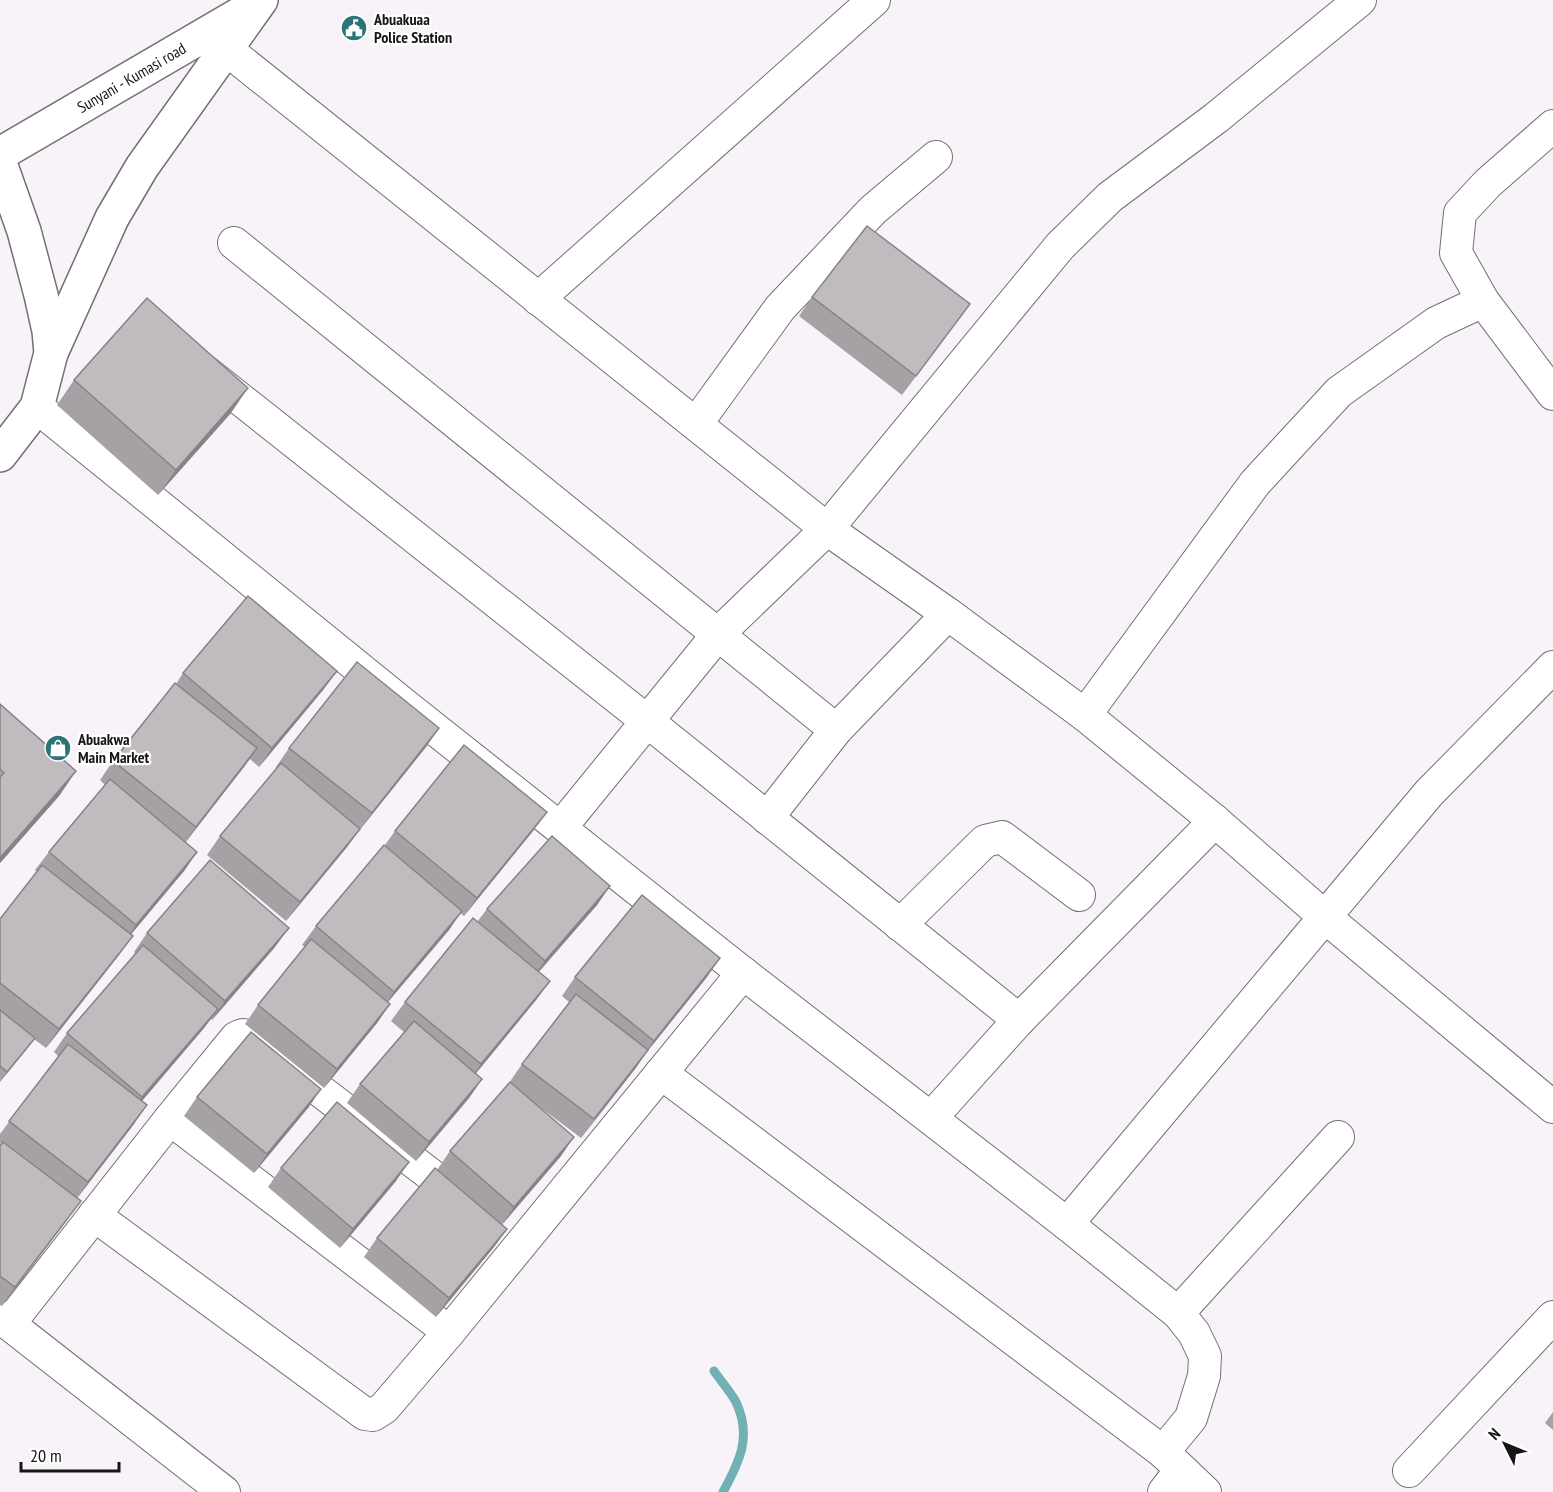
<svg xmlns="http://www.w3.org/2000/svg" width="1553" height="1492" font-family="'PT Sans Narrow',sans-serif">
  <rect width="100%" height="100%" fill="#f8f3f8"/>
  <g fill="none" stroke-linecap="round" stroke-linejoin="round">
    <!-- stream -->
    <path stroke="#71b0b3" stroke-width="9" d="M 714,1371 C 721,1381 730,1391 736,1402 C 752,1436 740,1461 723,1492"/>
    <defs>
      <g id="street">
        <path d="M 226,49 L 827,529 L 948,614 L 1085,715 L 1215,821 L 1325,917 L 1553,1107"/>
        <path d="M 234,243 L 836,730"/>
        <path d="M 538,299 L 874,0"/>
        <path d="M 1483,301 L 1553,394"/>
        <path d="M 206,372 L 647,721 L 1019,1020"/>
        <path d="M 37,407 L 407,707 L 743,973 L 1067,1224 L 1178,1313 L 1194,1333 L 1205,1356 L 1204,1376 L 1191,1418 L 1163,1452 L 1205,1492"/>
        <path d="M 696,424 L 780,308 L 873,210 L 936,157"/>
        <path d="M 1085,715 L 1255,483 L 1339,392 L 1436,323 L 1483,301 L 1456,253 L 1460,213 L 1488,183 L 1553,126"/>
        <path d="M 767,818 L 836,730 L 948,614"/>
        <path d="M 561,827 L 719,633 L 827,529 L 1060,246 L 1110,197 L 1216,118 L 1360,0"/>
        <path d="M 900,925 L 985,841 L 1002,837 L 1079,895"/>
        <path d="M 661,1073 L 1163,1452"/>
        <path d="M 931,1118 L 1019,1020 L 1215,821"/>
        <path d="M 170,1119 L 449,1332"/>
        <path d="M 94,1215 L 365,1414 L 373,1415 L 384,1408 L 449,1332 L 743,973"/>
        <path d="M 1067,1224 L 1429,793 L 1553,667"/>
        <path d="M 1178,1313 L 1338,1137"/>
        <path d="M 0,1317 L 224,1492"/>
        <path d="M 9,1324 L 170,1119 L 236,1038 C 243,1034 246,1034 252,1039 L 464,1200"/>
        <path d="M 1409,1471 L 1553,1317"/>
        <path d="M 1164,1492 L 1181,1470"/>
      </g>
      <g id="primary">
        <path id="s1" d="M 0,154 L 247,10"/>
        <path d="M 0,163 L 24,231 L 41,295 L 49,331 L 51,353 L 37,407 L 0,455"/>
        <path d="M 51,353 L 112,218 L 142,167 L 261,0"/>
      </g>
    </defs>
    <!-- street casing -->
    <use href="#street" stroke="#736f73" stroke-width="34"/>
    <!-- primary casing -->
    <use href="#primary" stroke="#736f73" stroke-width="36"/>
    <!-- street -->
    <use href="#street" stroke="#fff" stroke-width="32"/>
    <!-- primary -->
    <use href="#primary" stroke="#fff" stroke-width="33"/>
  </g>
  <!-- wall -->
  <g fill="#a5a1a4">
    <path d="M 812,297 L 956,323 L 902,395 L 799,316 Z"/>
    <path d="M 74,380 L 231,413 L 158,495 L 57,405 Z"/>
    <path d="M 337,671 L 323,690 L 259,767 L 250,759 L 186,842 L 197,852 L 184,871 L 131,934 L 119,955 L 46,1048 L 34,1039 L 0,1082 L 0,919 L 37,872 L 35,870 L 49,852 L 105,785 L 100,780 L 113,761 L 176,684 L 183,673 Z"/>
    <path d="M 0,704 L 76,771 L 59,796 L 0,863 Z"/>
    <path d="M 439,728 L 426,747 L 358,832 L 347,847 L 286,921 L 207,855 L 220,836 L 277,768 L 276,767 L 289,748 Z"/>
    <path d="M 395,831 L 533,831 L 464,916 L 460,913 L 449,930 L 388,1002 L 390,1004 L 377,1023 L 324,1088 L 245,1024 L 258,1005 L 305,947 L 302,945 L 316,926 L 385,845 Z"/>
    <path d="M 610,886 L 597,905 L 539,972 L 550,981 L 536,1000 L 476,1073 L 482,1079 L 469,1098 L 416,1161 L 347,1103 L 360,1084 L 404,1032 L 391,1021 L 405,1002 L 477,922 L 487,909 Z"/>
    <path d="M 147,933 L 275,947 L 212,1020 L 211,1019 L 204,1028 L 142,1101 L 134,1124 L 77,1198 L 67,1220 L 2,1306 L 0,1305 L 0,1146 L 1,1144 L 0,1143 L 0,1134 L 58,1056 L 54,1052 L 67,1033 L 136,954 L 134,952 Z"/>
    <path d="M 575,977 L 707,977 L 646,1053 L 635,1069 L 581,1138 L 528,1098 L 561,1156 L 502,1224 L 507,1229 L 494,1247 L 436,1317 L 364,1257 L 377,1238 L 437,1170 L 450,1151 L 509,1083 L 522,1064 L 569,1002 L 562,996 Z"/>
    <path d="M 321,1089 L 308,1108 L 254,1173 L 184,1116 L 197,1097 Z"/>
    <path d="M 281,1168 L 396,1181 L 340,1248 L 268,1187 Z"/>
    <path d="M 1553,1412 L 1553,1430 L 1545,1423 Z"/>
  </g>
  <!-- shaded-wall -->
  <g fill="#868386">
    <path d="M 248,388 L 231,413 L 158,495 L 176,470 Z"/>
    <path d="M 337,671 L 323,690 L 259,767 L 272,748 Z"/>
    <path d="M 439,728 L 426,747 L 358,832 L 372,813 Z"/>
    <path d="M 257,748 L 244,767 L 182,846 L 196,827 Z"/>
    <path d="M 76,771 L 59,796 L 0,863 L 0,858 Z"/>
    <path d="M 547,812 L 533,831 L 464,916 L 477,898 Z"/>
    <path d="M 360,829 L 347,847 L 286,921 L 300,902 Z"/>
    <path d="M 197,852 L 184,871 L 123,944 L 136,925 Z"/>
    <path d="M 610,886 L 597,905 L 532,979 L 545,961 Z"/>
    <path d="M 462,911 L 449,930 L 380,1011 L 394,992 Z"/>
    <path d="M 289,928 L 275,947 L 212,1020 L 225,1001 Z"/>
    <path d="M 133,936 L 119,955 L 46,1048 L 59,1029 Z"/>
    <path d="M 720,958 L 707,977 L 646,1053 L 635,1069 L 581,1138 L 654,1041 Z"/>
    <path d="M 550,981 L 536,1000 L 468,1083 L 481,1064 Z"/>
    <path d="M 390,1004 L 377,1023 L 324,1088 L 337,1069 Z"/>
    <path d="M 218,1009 L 204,1028 L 129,1116 L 142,1097 Z"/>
    <path d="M 35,1038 L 26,1050 L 0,1082 L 7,1072 Z"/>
    <path d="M 482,1079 L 469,1098 L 416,1161 L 429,1142 Z"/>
    <path d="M 321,1089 L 308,1108 L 254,1173 L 267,1154 Z"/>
    <path d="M 147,1105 L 134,1124 L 75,1201 L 88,1182 Z"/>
    <path d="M 574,1137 L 561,1156 L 501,1226 L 514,1207 Z"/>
    <path d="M 409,1162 L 396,1181 L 340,1248 L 353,1229 Z"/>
    <path d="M 81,1201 L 67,1220 L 2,1306 L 15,1287 Z"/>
    <path d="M 507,1229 L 494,1247 L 436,1317 L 449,1298 Z"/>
  </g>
  <!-- building -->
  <g fill="#c0bbbf" stroke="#868386" stroke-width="1.5">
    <path d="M 867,226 L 970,304 L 916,376 L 812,297 Z"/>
    <path d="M 147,298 L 248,388 L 176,470 L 74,380 Z"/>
    <path d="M 248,596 L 337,671 L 272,748 L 183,673 Z"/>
    <path d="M 357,662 L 439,728 L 372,813 L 289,748 Z"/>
    <path d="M 175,683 L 257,748 L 196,827 L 113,761 Z"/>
    <path d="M 0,704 L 76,771 L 0,858 L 0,777 L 4,773 L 0,769 Z"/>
    <path d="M 464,745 L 547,812 L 477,898 L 395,831 Z"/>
    <path d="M 281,763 L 360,829 L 300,902 L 220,836 Z"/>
    <path d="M 110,779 L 197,852 L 136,925 L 49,852 Z"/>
    <path d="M 552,836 L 610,886 L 545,961 L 487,909 Z"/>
    <path d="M 384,845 L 462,911 L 394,992 L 316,926 Z"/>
    <path d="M 210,860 L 289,928 L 225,1001 L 147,933 Z"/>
    <path d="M 42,865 L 133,936 L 59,1029 L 0,983 L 0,919 Z"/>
    <path d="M 642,895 L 720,958 L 654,1041 L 575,977 Z"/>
    <path d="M 473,918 L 550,981 L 481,1064 L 405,1002 Z"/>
    <path d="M 311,939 L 390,1004 L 337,1069 L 258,1005 Z"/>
    <path d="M 143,945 L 218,1009 L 142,1097 L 67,1033 Z"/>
    <path d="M 576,994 L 648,1050 L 594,1119 L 522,1064 Z"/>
    <path d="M 0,1010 L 35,1038 L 7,1072 L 0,1066 Z"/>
    <path d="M 414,1021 L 482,1079 L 429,1142 L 360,1084 Z"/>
    <path d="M 251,1032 L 321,1089 L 267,1154 L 197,1097 Z"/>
    <path d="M 68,1044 L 147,1105 L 88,1182 L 9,1121 Z"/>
    <path d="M 510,1082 L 574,1137 L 514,1207 L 450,1151 Z"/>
    <path d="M 337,1102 L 409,1162 L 353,1229 L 281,1168 Z"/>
    <path d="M 3,1142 L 81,1201 L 15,1287 L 0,1276 L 0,1146 Z"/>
    <path d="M 435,1168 L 507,1229 L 449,1298 L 377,1238 Z"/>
  </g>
  <!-- icons -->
  <defs>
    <symbol id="civic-disc" viewBox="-11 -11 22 22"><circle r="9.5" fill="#2b7578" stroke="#fff"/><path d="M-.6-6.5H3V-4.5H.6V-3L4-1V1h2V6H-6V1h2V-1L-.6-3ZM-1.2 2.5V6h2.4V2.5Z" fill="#fff"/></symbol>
    <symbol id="shop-disc" viewBox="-11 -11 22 22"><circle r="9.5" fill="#2b7578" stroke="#fff"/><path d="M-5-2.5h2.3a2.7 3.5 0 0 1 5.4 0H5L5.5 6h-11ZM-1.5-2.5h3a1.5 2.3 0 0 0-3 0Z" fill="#fff"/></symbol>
  </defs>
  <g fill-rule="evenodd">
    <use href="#civic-disc" x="339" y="13" width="30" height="30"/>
    <use href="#shop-disc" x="43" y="733" width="30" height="30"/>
  </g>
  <g text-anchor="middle" stroke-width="4.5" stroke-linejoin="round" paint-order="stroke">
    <!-- poi labels -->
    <g font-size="16" font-weight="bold" fill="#171517" stroke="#fff" text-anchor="start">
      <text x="374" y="25">Abuakuaa<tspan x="374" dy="18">Police Station</tspan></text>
      <text x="78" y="745">Abuakwa<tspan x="78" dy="18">Main Market</tspan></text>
    </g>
    <!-- street labels -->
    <g font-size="16" fill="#171517" stroke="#fff">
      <text dy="6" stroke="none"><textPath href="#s1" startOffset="152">Sunyani - Kumasi road</textPath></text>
    </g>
  </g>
  <!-- north arrow -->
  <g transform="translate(1505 1444) rotate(313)" stroke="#ffffff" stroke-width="4.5" paint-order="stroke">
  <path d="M0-4.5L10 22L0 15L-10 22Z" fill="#171517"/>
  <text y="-9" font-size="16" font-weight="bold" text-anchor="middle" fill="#171517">N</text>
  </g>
  <!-- scale -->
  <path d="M21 1462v9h98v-9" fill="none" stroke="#171517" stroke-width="3"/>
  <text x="30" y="1462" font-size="18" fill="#171517" stroke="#ffffff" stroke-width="4.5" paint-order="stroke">20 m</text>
</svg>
